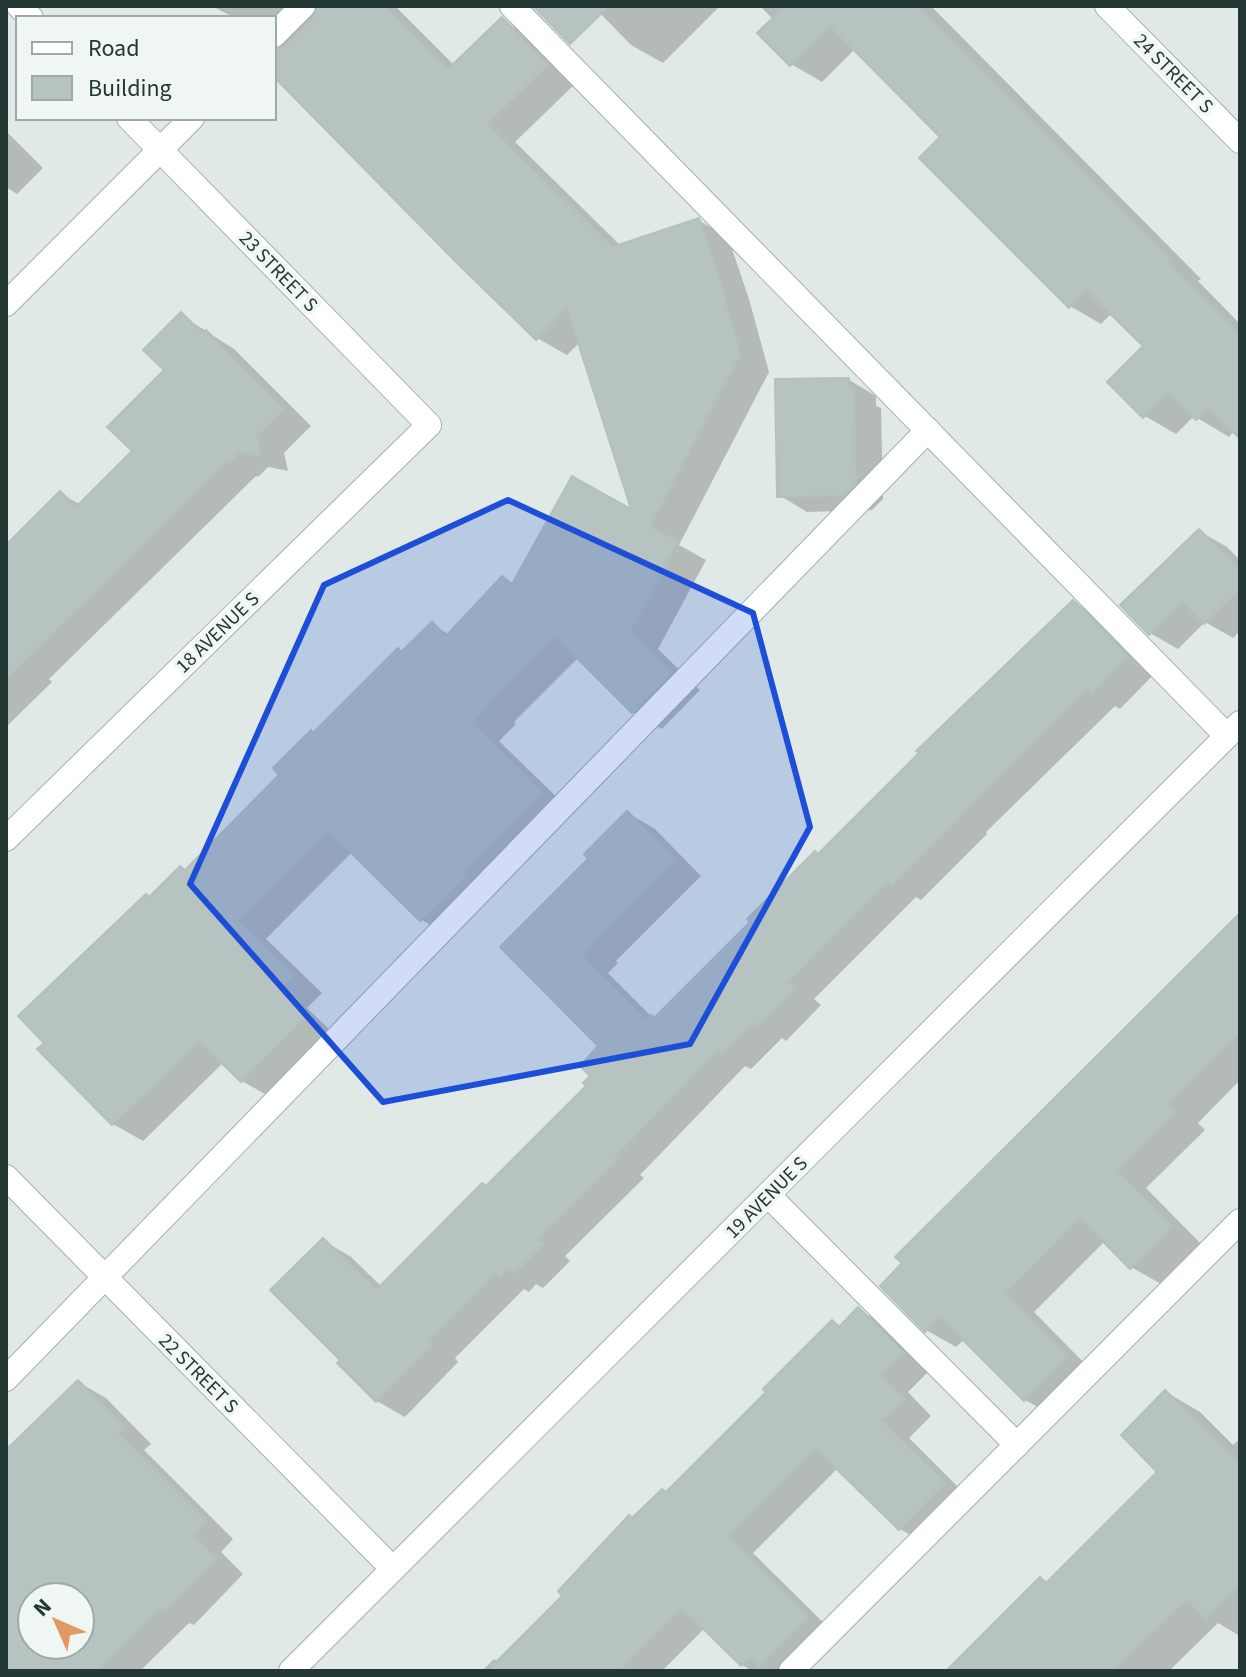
<svg xmlns="http://www.w3.org/2000/svg" width="1246" height="1677" font-family="'Source Sans 3',sans-serif">
  <rect width="100%" height="100%" fill="#e0e9e6"/>
  <!-- shadow -->
  <g fill="#0003">
    <path d="M 212,6 L 395,6 L 455,66 L 502,20 L 532,37 L 577,82 L 515,142 L 621,246 L 698,220 L 728,237 L 749,299 L 769,372 L 679,545 L 706,560 L 658,649 L 700,690 L 662,729 L 633,712 L 579,657 L 514,722 L 516,724 L 499,741 L 571,811 L 492,890 L 495,893 L 451,937 L 422,920 L 353,851 L 266,939 L 322,993 L 307,1008 L 335,1035 L 272,1098 L 242,1081 L 224,1062 L 143,1141 L 113,1124 L 150,899 L 186,871 L 282,775 L 314,735 L 433,625 L 450,635 L 502,578 L 514,585 L 634,514 L 580,342 L 567,355 L 537,338 L 274,55 L 274,18 L 235,18 Z"/>
    <path d="M 593,6 L 720,6 L 663,63 L 631,45 Z"/>
    <path d="M 760,6 L 931,6 L 1201,279 L 1198,281 L 1240,324 L 1240,436 L 1234,431 L 1229,437 L 1194,416 L 1176,434 L 1145,416 L 1145,346 L 1112,313 L 1101,324 L 1070,306 L 943,137 L 855,49 L 822,82 L 791,64 L 774,20 Z"/>
    <path d="M 6,131 L 43,168 L 17,194 L 6,187 Z"/>
    <path d="M 181,315 L 234,349 L 311,426 L 284,453 L 288,471 L 268,467 L 258,477 L 256,476 L 49,679 L 52,682 L 6,727 L 6,548 L 61,494 L 81,505 L 135,451 L 167,370 Z"/>
    <path d="M 849,380 L 876,396 L 876,406 L 881,408 L 883,499 L 872,510 L 807,512 L 779,495 Z"/>
    <path d="M 1199,531 L 1227,547 L 1240,560 L 1240,631 L 1233,638 L 1205,622 L 1178,649 L 1150,633 Z"/>
    <path d="M 1073,602 L 1101,618 L 1155,673 L 1120,709 L 1115,706 L 986,832 L 987,834 L 921,900 L 916,897 L 814,999 L 821,1005 L 786,1041 L 782,1038 L 751,1069 L 745,1066 L 640,1175 L 644,1178 L 565,1256 L 570,1261 L 543,1288 L 536,1284 L 529,1292 L 524,1289 L 455,1358 L 458,1362 L 405,1417 L 377,1401 L 343,1360 L 324,1241 L 351,1257 L 382,1287 L 589,1086 L 593,1076 L 601,1045 L 502,947 L 591,859 L 628,813 L 655,829 L 701,876 L 616,961 L 618,963 L 608,973 L 655,1020 Z"/>
    <path d="M 1240,916 L 1240,1080 L 1198,1123 L 1205,1130 L 1146,1188 L 1201,1244 L 1161,1284 L 1131,1267 L 1105,1241 L 1034,1312 L 1097,1376 L 1056,1417 L 1025,1400 L 965,1339 L 956,1347 L 926,1330 Z"/>
    <path d="M 859,1310 L 886,1326 L 930,1370 L 908,1392 L 931,1416 L 909,1438 L 971,1500 L 928,1545 L 900,1529 L 838,1468 L 753,1553 L 835,1634 L 798,1671 L 753,1671 L 742,1665 L 705,1628 L 662,1671 L 482,1671 L 494,1659 L 499,1662 L 565,1596 L 633,1520 L 667,1494 L 769,1392 L 832,1322 L 841,1327 Z"/>
    <path d="M 78,1382 L 106,1398 L 151,1444 L 144,1450 L 233,1539 L 221,1552 L 243,1574 L 194,1625 L 189,1623 L 140,1671 L 6,1671 L 6,1668 L 32,1642 L 32,1645 L 80,1645 L 80,1597 L 32,1597 L 32,1605 L 6,1579 L 6,1453 Z"/>
    <path d="M 1166,1392 L 1200,1412 L 1233,1445 L 1240,1439 L 1240,1636 L 1218,1623 L 1169,1671 L 964,1671 L 1041,1579 L 1048,1584 L 1160,1472 Z"/>
  </g>
  <!-- building -->
  <g fill="#b6c3c0" stroke="#b3c1be" stroke-width="2" fill-rule="evenodd">
    <path d="M 318,6 L 385,6 L 448,69 L 502,17 L 548,65 L 487,124 L 612,247 L 699,218 L 720,280 L 740,354 L 650,527 L 677,541 L 630,631 L 671,673 L 632,713 L 555,636 L 485,704 L 488,706 L 471,723 L 542,793 L 463,872 L 466,875 L 420,921 L 328,830 L 237,921 L 293,975 L 279,990 L 306,1017 L 241,1082 L 199,1041 L 112,1125 L 37,1049 L 44,1043 L 18,1016 L 146,894 L 149,897 L 180,866 L 185,870 L 279,775 L 273,768 L 311,730 L 313,733 L 398,648 L 401,652 L 432,622 L 446,636 L 502,576 L 512,584 L 572,476 L 631,509 L 567,308 L 536,340 L 457,263 L 274,77 L 274,50 L 285,46 L 314,17 Z"/>
    <path d="M 533,6 L 609,6 L 570,44 Z"/>
    <path d="M 785,6 L 918,6 L 1171,260 L 1168,262 L 1240,335 L 1240,439 L 1209,407 L 1196,420 L 1168,393 L 1143,418 L 1107,382 L 1143,346 L 1086,290 L 1069,308 L 919,158 L 940,137 L 830,26 L 790,66 L 757,33 Z"/>
    <path d="M 181,312 L 203,334 L 206,330 L 284,409 L 257,436 L 261,457 L 240,452 L 229,463 L 227,461 L 6,679 L 6,545 L 60,491 L 76,507 L 132,451 L 107,427 L 164,370 L 143,350 Z"/>
    <path d="M 849,378 L 849,390 L 854,390 L 856,483 L 844,495 L 777,497 L 775,379 Z"/>
    <path d="M 1199,529 L 1240,570 L 1240,589 L 1204,624 L 1182,601 L 1149,635 L 1120,605 Z"/>
    <path d="M 1073,600 L 1128,656 L 1091,695 L 1087,690 L 959,815 L 961,817 L 892,886 L 888,882 L 788,982 L 795,989 L 757,1026 L 754,1023 L 722,1055 L 718,1050 L 614,1158 L 617,1161 L 538,1239 L 544,1244 L 514,1274 L 509,1268 L 500,1277 L 496,1273 L 428,1342 L 432,1345 L 376,1402 L 337,1363 L 340,1360 L 270,1290 L 323,1238 L 376,1290 L 482,1183 L 486,1186 L 586,1086 L 583,1083 L 590,1076 L 580,1066 L 598,1046 L 500,947 L 588,859 L 584,854 L 627,811 L 675,859 L 590,944 L 592,946 L 582,956 L 646,1020 L 651,1015 L 654,1018 L 750,922 L 747,919 L 815,851 L 818,854 L 919,753 L 916,751 Z"/>
    <path d="M 1240,913 L 1240,1032 L 1169,1104 L 1176,1112 L 1117,1170 L 1172,1226 L 1130,1269 L 1080,1218 L 1005,1294 L 1068,1357 L 1024,1401 L 940,1317 L 925,1332 L 880,1286 L 902,1263 L 895,1257 Z"/>
    <path d="M 858,1307 L 904,1353 L 881,1375 L 905,1399 L 882,1421 L 945,1483 L 899,1530 L 815,1448 L 727,1536 L 808,1617 L 759,1667 L 750,1658 L 741,1666 L 682,1608 L 619,1671 L 487,1671 L 562,1596 L 558,1591 L 629,1515 L 632,1518 L 662,1489 L 666,1492 L 766,1392 L 763,1389 L 832,1320 L 839,1327 Z"/>
    <path d="M 78,1380 L 125,1427 L 118,1433 L 207,1522 L 194,1535 L 217,1558 L 165,1611 L 161,1608 L 97,1671 L 6,1671 L 6,1450 ZM 32,1597 L 80,1597 L 80,1645 L 32,1645 Z"/>
    <path d="M 1165,1390 L 1240,1464 L 1240,1585 L 1206,1619 L 1187,1600 L 1112,1671 L 946,1671 L 1040,1577 L 1046,1583 L 1157,1472 L 1121,1435 Z"/>
  </g>
  <g fill="none" stroke-linecap="round" stroke-linejoin="round">
    <defs>
      <g id="service">
        <path d="M 512,6 L 1227,736"/>
        <path d="M 274,35 L 303,6"/>
        <path d="M 6,304 L 192,118"/>
        <path d="M 768,1195 L 1017,1445"/>
        <path d="M 6,1379 L 928,430"/>
        <path d="M 791,1671 L 1240,1221"/>
      </g>
      <g id="minor">
        <path d="M 19,6 L 31,18"/>
        <path d="M 1107,6 L 1240,141"/>
        <path d="M 6,839 L 429,425 L 129,118"/>
        <path d="M 6,1177 L 393,1569"/>
        <path d="M 291,1671 L 1240,723"/>
      </g>
    </defs>
    <!-- service casing -->
    <use href="#service" stroke="#a4b0ad" stroke-width="26"/>
    <!-- minor casing -->
    <use href="#minor" stroke="#a4b0ad" stroke-width="26"/>
    <!-- service -->
    <use href="#service" stroke="#fff" stroke-width="24"/>
    <!-- minor -->
    <use href="#minor" stroke="#fff" stroke-width="24"/>
  </g>
  <!-- marked area -->
  <path fill="#1d4ed8" fill-opacity="0.2" stroke="#1d4ed8" stroke-width="6" stroke-linejoin="round" d="M 508,500 L 753,613 L 810,827 L 690,1044 L 383,1102 L 190,884 L 324,585 Z"/>
  <g text-anchor="middle" stroke-width="7" stroke-linejoin="round" paint-order="stroke">
    <!-- street labels -->
    <g font-size="20" fill="#233735" stroke="#f0f6f4">
      <text transform="translate(1174 73) rotate(45)" y="7">24 STREET S</text>
      <text transform="translate(279 271) rotate(46)" y="7">23 STREET S</text>
      <text transform="translate(217 632) rotate(-44)" y="7">18 AVENUE S</text>
      <text transform="translate(766 1197) rotate(-45)" y="7">19 AVENUE S</text>
      <text transform="translate(199 1373) rotate(45)" y="7">22 STREET S</text>
    </g>
  </g>
  <!-- border -->
  <rect width="1246" height="1677" fill="none" stroke="#233735" stroke-width="16"/>
  <!-- legend -->
  <rect x="16" y="16" width="260" height="104" fill="#f0f6f4" stroke="#9eaaa8" stroke-width="2"/>
  <rect x="32" y="42" width="40" height="12" fill="#ffffff" stroke="#9eaaa8" stroke-width="2"/>
  <text x="88" y="56" font-size="24" fill="#233735">Road</text>
  <rect x="32" y="76" width="40" height="24" fill="#b6c3c0" stroke="#9eaaa8" stroke-width="2"/>
  <text x="88" y="96" font-size="24" fill="#233735">Building</text>
  <!-- north arrow -->
  <g transform="translate(56 1621) rotate(315)"><circle r="38" fill="#f0f6f4" stroke="#9eaaa8" stroke-width="2"/>
  <path d="M0-6L14 30L0 20L-14 30Z" fill="#e19a66"/>
  <text y="-12" font-size="22" font-weight="bold" text-anchor="middle" fill="#233735">N</text>
  </g>
</svg>
